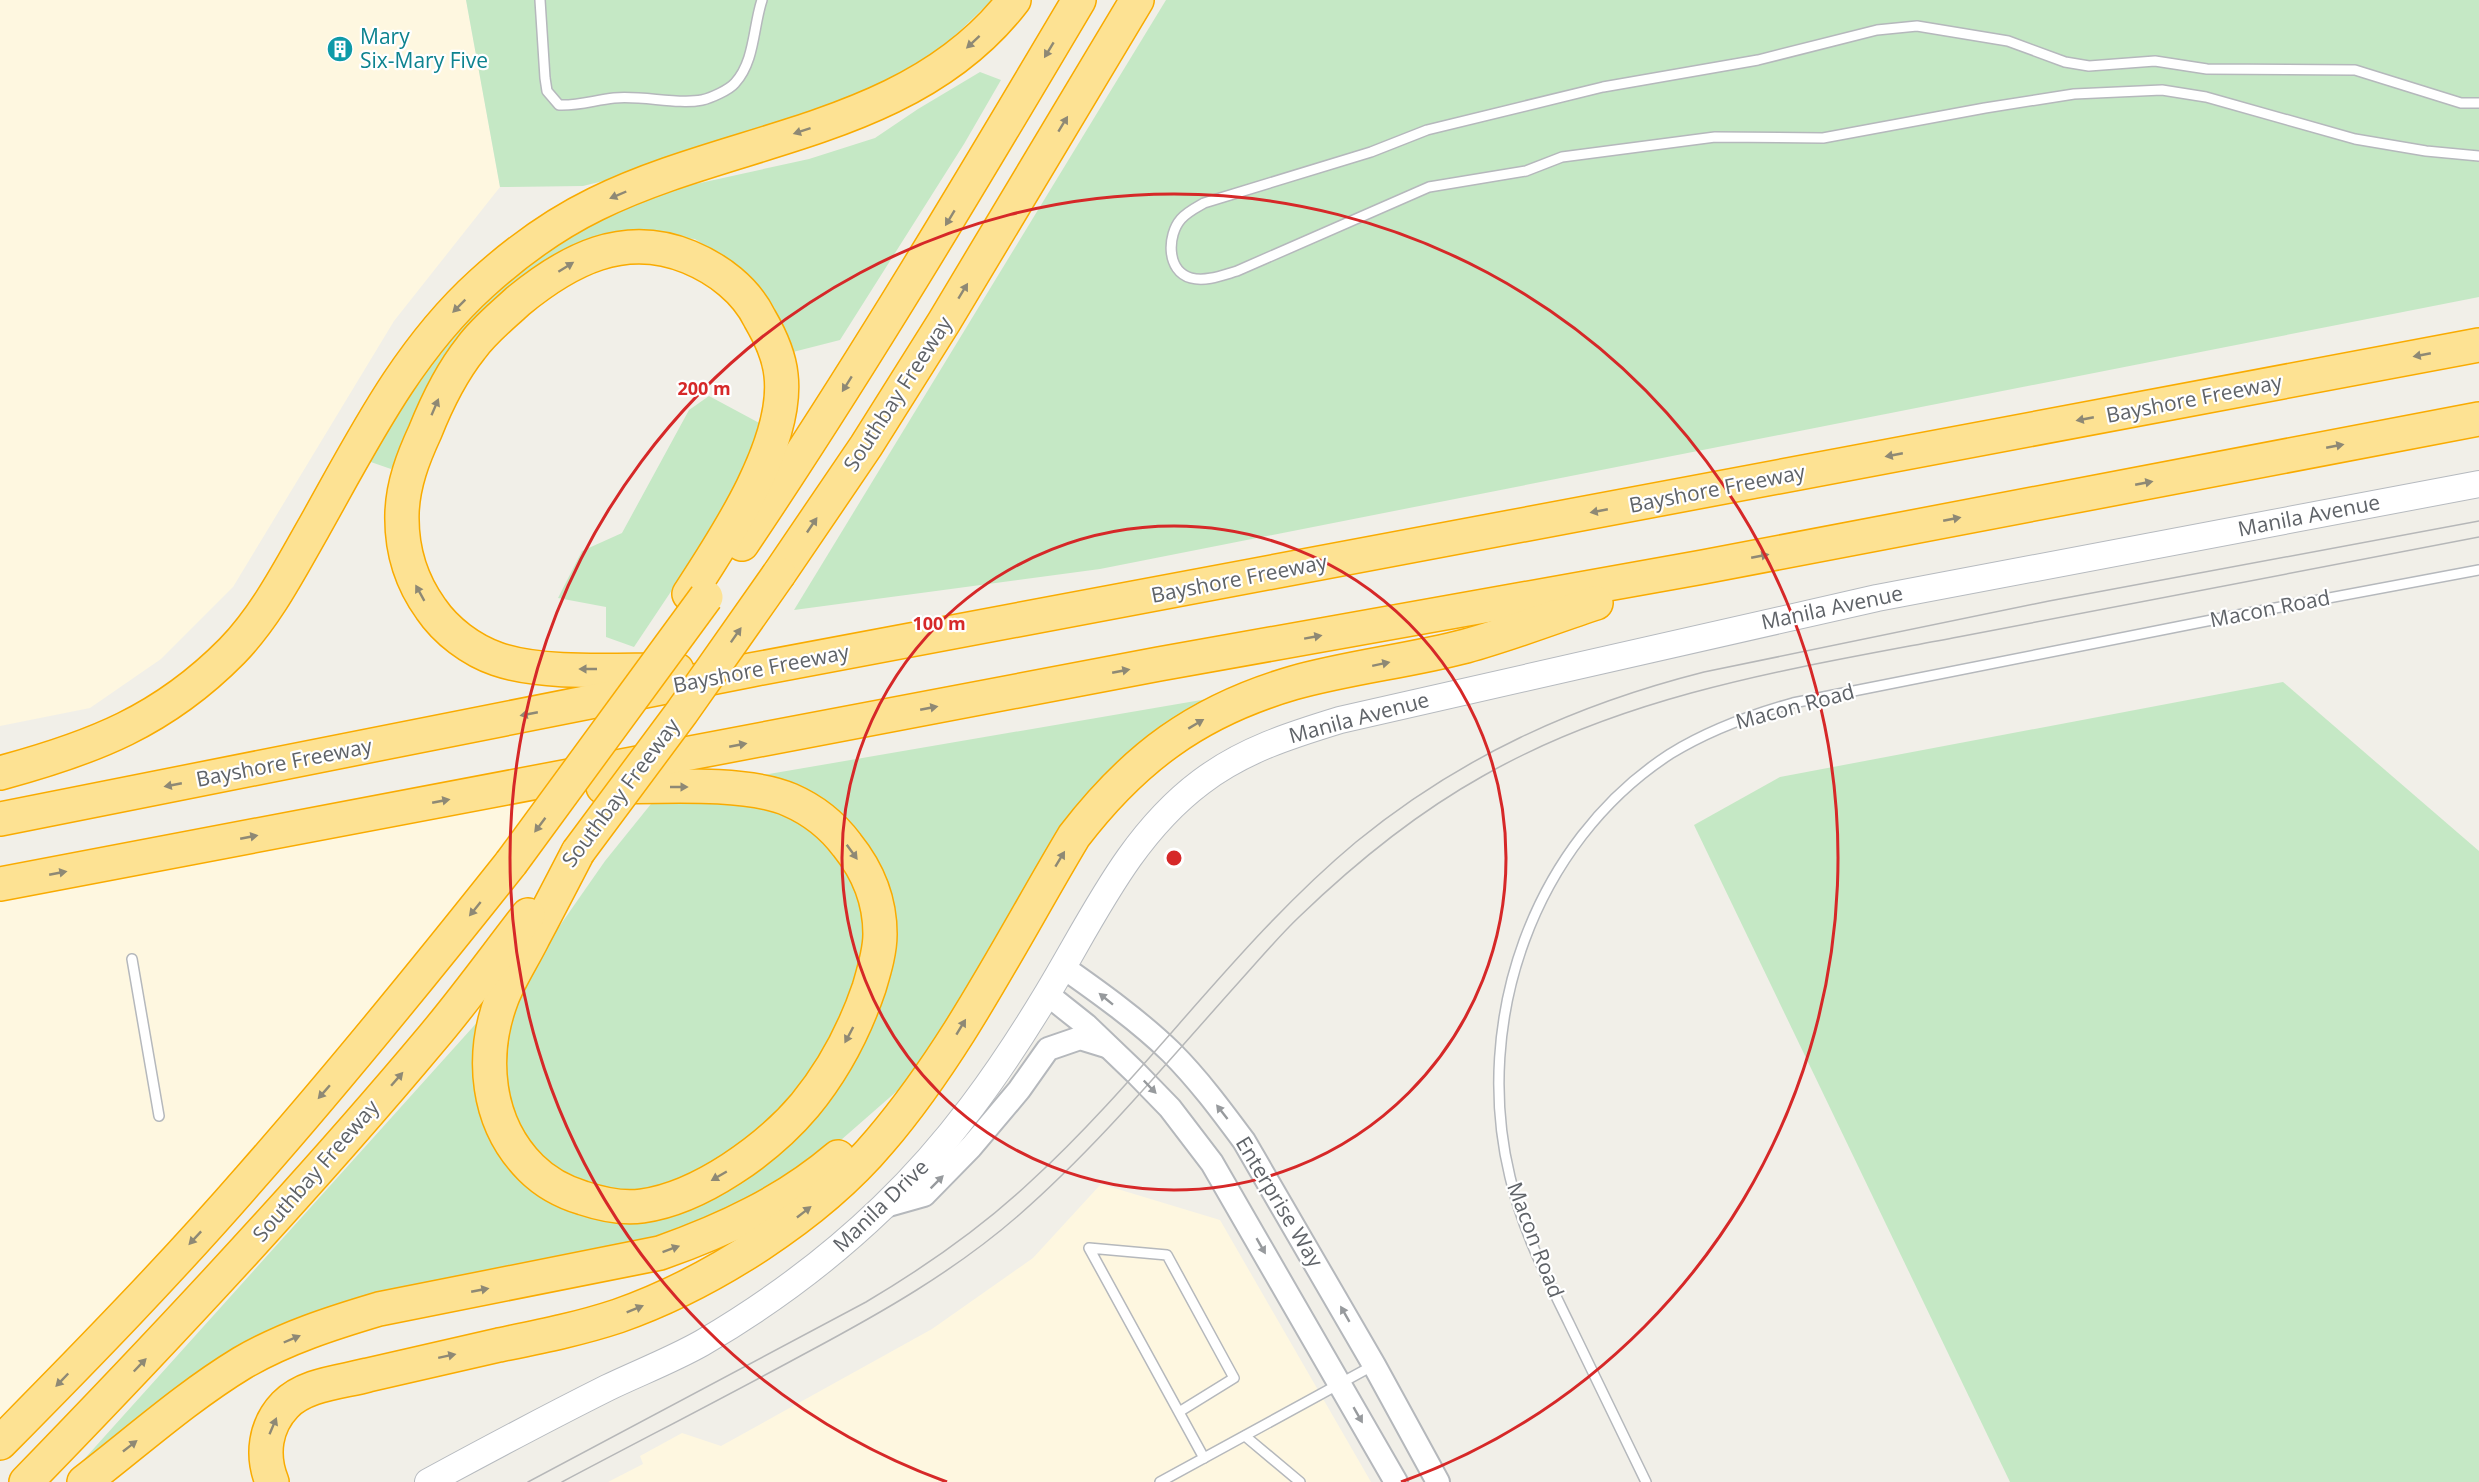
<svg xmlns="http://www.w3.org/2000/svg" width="2479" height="1482" font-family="'Open Sans',sans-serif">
  <rect width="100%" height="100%" fill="#f1efe8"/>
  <!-- commercial -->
  <g fill="#fef7e0">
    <path d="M 0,0 L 466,0 L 500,187 L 394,321 L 233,587 L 161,659 L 90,708 L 0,726 Z"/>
    <path d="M 569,787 L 0,1443 L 0,884 Z"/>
    <path d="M 1101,1184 L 1220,1220 L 1371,1482 L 608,1482 L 643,1464 L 640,1456 L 682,1433 L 721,1446 L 932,1329 L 1033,1258 Z"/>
  </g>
  <!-- green -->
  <g fill="#c5e8c5">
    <path d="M 466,0 L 992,0 L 945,45 L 870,92 L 648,170 L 583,186 L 500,187 Z"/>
    <path d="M 1166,0 L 2479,0 L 2479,297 L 1100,569 L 794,610 Z"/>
    <path d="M 980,72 L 1001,80 L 964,144 L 840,340 L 793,352 L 741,271 L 695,239 L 631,234 L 596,239 L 428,393 L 391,469 L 365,460 L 439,343 L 544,247 L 600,216 L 659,192 L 809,159 L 875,138 L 918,109 Z"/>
    <path d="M 709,396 L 763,425 L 742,485 L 634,647 L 606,637 L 606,607 L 558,598 L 582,551 L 622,533 L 689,410 Z"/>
    <path d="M 2283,682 L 2479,851 L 2479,1482 L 2010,1482 L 1694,825 L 1780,777 Z"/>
    <path d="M 1242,693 L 1149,744 L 943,1029 L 913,1077 L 817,1161 L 777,1190 L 611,1255 L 212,1376 L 78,1466 L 481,1018 L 493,1129 L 599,1210 L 773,1154 L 894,939 L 793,788 L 763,775 Z"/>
    <path d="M 655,799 L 782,807 L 830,840 L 869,910 L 864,972 L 798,1099 L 721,1165 L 643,1196 L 574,1184 L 523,1145 L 500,1092 L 510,997 L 605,861 Z"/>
  </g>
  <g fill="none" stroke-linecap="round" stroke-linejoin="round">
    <defs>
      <g id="service">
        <path d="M 540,0 L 545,78 L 547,91 L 559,105 C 578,106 595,100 614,98 C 642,95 677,105 702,100 C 711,98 729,90 735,83 C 755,61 753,27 762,0"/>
        <path d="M 2479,103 L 2461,103 L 2355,70 L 2207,69 L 2155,61 L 2089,66 L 2065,62 L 2008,41 L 1917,26 L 1877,30 L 1758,60 L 1603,87 L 1427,130 L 1371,152 L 1204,203 C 1197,207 1187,212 1181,219 C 1167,235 1166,271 1191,278 C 1206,282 1223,275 1237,271 L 1429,187 L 1526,171 L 1562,157 L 1715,137 L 1823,138 L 1985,108 L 2074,94 L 2162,90 L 2206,97 L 2355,139 L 2426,151 L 2479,156"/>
        <path d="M 132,959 L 159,1116"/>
        <path d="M 1179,1412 L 1234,1378 L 1167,1255 L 1089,1248 L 1204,1458"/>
        <path d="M 1245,1436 L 1300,1482"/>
        <path d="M 1160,1482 L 1374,1365"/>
        <path d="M 1646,1482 C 1620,1429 1595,1376 1569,1323 C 1546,1276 1522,1229 1510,1177 C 1472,1021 1533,843 1670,754 C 1709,730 1750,715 1793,703 L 2227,617 L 2479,570"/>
      </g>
      <g id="tertiary">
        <path d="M 1063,967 C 1100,993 1139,1021 1171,1052 C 1198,1079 1221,1110 1244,1141 L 1374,1365 L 1438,1482"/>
        <path d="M 1047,994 L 1086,1025 L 1135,1072 L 1170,1108 L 1212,1163 L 1396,1482"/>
        <path d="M 885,1206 L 924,1195 L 971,1147 L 1019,1090 L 1048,1049 L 1080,1038 L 1106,1046"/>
      </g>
      <path id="secondary" d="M 428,1482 C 487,1450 547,1418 607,1388 C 638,1373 672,1360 702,1343 C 767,1305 828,1260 883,1207 C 949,1144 1000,1072 1047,994 C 1093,918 1129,836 1201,782 C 1243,750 1291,735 1340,720 L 1877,598 L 2479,484"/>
      <g id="motorway">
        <path d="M 742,544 C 861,367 970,184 1079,0"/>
        <path d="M 779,574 L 866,446 L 944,322 L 1137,0"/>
        <path d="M 677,670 C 625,669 546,676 497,659 C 471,650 446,631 431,609 C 410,580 401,548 402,513 C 403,484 413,458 425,432 C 437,402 451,373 471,348 C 484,330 502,316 518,301 C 568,260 624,230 689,257 C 718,269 746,290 760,319 C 770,336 779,355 781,375 C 789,443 725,539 689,594"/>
        <path d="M 0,773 C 93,748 163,721 232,651 C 266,616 289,571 313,529 C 362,442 406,352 481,284 C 515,253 555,224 596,204 C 734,136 913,132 1014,0"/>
        <path d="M 0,819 L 751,670 L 2479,345"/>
        <path d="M 578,852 C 563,881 548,910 533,938 C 523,958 510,978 502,998 C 480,1056 486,1123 531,1168 C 545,1182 563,1192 583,1198 C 601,1204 622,1209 642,1206 C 700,1198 768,1149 805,1105 C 833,1071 855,1029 869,988 C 874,971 880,952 880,934 C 880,901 868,871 847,845 C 832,825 813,810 790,800 C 745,780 654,787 603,787"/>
        <path d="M 0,884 L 1159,664 L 1703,567 L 2479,419"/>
        <path d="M 0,1443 C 85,1357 170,1270 250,1178 C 340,1076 426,970 511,863"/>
        <path d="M 26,1482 C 166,1338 304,1191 433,1037 C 466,998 496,956 528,915"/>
        <path d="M 84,1482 C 136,1442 186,1397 242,1363 C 285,1338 332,1323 379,1309 L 660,1253 C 725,1230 785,1202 838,1157"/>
        <path d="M 272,1482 C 261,1455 265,1426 285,1405 C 305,1384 342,1382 368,1375 C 412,1365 455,1355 499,1345 C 538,1337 579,1329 618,1316 C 709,1284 817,1216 880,1141 C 957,1051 1013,938 1074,836 C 1134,758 1197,711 1293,683 C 1350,667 1409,661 1466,646 C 1510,634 1553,617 1596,603"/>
      </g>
    </defs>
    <!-- service casing -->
    <use href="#service" stroke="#b5b8bc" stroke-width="12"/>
    <!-- tertiary casing -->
    <use href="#tertiary" stroke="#b5b8bc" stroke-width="26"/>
    <!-- secondary casing -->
    <use href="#secondary" stroke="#b6babf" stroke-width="28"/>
    <!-- motorway casing -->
    <use href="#motorway" stroke="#f9ab00" stroke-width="36"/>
    <!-- service -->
    <use href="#service" stroke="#fff" stroke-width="9"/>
    <!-- tertiary -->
    <use href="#tertiary" stroke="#fff" stroke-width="22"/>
    <!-- secondary -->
    <use href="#secondary" stroke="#fff" stroke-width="26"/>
    <!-- motorway -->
    <use href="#motorway" stroke="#fde293" stroke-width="33"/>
    <!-- tram -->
    <g stroke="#b6b7b8" stroke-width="1.5">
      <path d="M 528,1482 L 866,1302 C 925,1267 980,1229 1030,1182 C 1146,1076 1235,943 1356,842 C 1460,757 1574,705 1704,672 L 2049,601 L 2479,521"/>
      <path d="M 562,1482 C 643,1439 725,1397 806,1353 C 881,1313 955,1271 1019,1215 C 1099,1145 1168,1061 1239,982 C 1259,960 1278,937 1299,917 C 1355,863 1415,814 1483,776 C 1629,693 1795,668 1958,637 C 2131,603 2305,570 2479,537"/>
    </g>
    <defs>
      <g id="motorway-bridge">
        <path d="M 578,852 L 682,712 L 779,574"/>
        <path d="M 511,863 L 706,597"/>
      </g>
    </defs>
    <!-- motorway-bridge casing -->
    <use href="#motorway-bridge" stroke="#f9ab00" stroke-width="36" stroke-linecap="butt"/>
    <!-- motorway-bridge -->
    <use href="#motorway-bridge" stroke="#fde293" stroke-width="33"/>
  </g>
  <!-- one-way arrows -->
  <defs><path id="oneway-solid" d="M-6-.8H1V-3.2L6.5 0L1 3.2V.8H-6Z" transform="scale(1.5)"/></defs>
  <g fill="#8e8975">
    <use href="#oneway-solid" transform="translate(973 42) rotate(137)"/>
    <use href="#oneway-solid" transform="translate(1049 50) rotate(121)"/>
    <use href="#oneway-solid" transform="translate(1063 124) rotate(-59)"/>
    <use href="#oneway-solid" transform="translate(802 131) rotate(162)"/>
    <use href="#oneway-solid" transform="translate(618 195) rotate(157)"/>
    <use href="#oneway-solid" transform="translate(950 218) rotate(121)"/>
    <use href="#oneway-solid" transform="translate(566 267) rotate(-32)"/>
    <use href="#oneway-solid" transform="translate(963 291) rotate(-59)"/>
    <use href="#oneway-solid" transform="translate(459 306) rotate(135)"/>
    <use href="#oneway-solid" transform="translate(2422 355) rotate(169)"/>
    <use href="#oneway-solid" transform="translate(847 384) rotate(122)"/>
    <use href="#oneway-solid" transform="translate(435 407) rotate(-67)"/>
    <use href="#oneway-solid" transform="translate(2085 419) rotate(169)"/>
    <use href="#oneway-solid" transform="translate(2335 446) rotate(-11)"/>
    <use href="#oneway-solid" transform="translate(1894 455) rotate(169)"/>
    <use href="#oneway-solid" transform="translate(2144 483) rotate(-11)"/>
    <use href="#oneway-solid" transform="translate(1599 511) rotate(169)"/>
    <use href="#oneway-solid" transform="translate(1952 519) rotate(-11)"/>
    <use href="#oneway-solid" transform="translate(812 525) rotate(-56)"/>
    <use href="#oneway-solid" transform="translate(1760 556) rotate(-11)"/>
    <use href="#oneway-solid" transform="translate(420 593) rotate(-119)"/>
    <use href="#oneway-solid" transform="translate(736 635) rotate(-55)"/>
    <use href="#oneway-solid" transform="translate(1313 637) rotate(-10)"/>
    <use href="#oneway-solid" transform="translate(1381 664) rotate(-12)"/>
    <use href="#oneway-solid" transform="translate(588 669) rotate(-180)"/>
    <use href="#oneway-solid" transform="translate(1121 671) rotate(-11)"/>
    <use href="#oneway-solid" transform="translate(929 708) rotate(-11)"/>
    <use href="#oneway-solid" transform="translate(529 714) rotate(169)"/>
    <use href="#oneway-solid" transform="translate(1196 724) rotate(-31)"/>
    <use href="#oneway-solid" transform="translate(738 745) rotate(-11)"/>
    <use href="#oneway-solid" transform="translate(173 785) rotate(169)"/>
    <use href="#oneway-solid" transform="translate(679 787)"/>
    <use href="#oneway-solid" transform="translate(441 801) rotate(-11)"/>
    <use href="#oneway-solid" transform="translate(540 825) rotate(127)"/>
    <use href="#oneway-solid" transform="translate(249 837) rotate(-11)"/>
    <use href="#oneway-solid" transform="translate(852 852) rotate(54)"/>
    <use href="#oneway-solid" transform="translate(1060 859) rotate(-59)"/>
    <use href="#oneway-solid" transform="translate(58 873) rotate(-11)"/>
    <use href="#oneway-solid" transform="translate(475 909) rotate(129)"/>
    <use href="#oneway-solid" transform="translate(961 1027) rotate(-59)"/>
    <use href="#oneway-solid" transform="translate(849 1035) rotate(118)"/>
    <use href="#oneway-solid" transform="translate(397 1079) rotate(-49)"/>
    <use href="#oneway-solid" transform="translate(324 1092) rotate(131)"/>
    <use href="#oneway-solid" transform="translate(719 1176) rotate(150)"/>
    <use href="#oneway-solid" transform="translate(804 1212) rotate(-38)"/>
    <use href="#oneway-solid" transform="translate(195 1238) rotate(133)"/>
    <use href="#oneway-solid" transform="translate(671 1249) rotate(-20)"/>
    <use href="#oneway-solid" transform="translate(480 1290) rotate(-11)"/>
    <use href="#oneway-solid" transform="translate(635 1309) rotate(-22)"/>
    <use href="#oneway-solid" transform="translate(292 1339) rotate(-23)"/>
    <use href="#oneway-solid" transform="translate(447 1356) rotate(-12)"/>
    <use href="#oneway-solid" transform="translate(140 1365) rotate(-46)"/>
    <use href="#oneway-solid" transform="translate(62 1380) rotate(134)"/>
    <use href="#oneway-solid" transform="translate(273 1426) rotate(-67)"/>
    <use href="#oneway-solid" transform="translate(130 1446) rotate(-38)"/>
  </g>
  <g fill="#979a9d">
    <use href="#oneway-solid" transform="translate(1106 999) rotate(-141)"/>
    <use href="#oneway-solid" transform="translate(1150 1087) rotate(46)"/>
    <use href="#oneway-solid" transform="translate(1222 1112) rotate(-128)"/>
    <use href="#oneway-solid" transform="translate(937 1182) rotate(-45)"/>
    <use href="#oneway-solid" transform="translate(1261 1246) rotate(60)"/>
    <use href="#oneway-solid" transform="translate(1345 1314) rotate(-120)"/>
    <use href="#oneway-solid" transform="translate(1358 1415) rotate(60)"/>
  </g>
  <!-- distance rings -->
  <g fill="none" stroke="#d62828" stroke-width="3">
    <circle cx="1174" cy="858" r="332"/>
    <path d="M947 1482A664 664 0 1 1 1401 1482"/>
  </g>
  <!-- icons -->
  <defs>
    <symbol id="building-disc" viewBox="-11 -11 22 22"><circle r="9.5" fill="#0f9aa8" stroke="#fff"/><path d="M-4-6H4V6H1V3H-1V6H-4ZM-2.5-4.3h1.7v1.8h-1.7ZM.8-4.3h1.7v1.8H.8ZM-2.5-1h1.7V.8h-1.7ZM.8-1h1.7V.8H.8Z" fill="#fff"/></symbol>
  </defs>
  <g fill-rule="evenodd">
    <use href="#building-disc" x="325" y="34" width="30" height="30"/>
  </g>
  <g text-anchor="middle" stroke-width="4.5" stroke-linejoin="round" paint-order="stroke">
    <!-- culture labels -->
    <g font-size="21" fill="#0d838f" stroke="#fff" text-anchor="start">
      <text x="360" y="44">Mary<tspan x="360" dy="24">Six-Mary Five</tspan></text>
    </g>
    <!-- street labels -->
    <g font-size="21" fill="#5f6368" stroke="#fff">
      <text transform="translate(898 394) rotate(-57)" y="7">Southbay Freeway</text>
      <text transform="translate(2194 399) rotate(-11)" y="7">Bayshore Freeway</text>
      <text transform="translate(1717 489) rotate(-11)" y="7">Bayshore Freeway</text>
      <text transform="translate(2309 516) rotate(-11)" y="7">Manila Avenue</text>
      <text transform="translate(1239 579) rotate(-11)" y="7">Bayshore Freeway</text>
      <text transform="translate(1832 608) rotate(-12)" y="7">Manila Avenue</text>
      <text transform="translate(2270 609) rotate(-11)" y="7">Macon Road</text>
      <text transform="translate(761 669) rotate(-11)" y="7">Bayshore Freeway</text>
      <text transform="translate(1795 707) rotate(-15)" y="7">Macon Road</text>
      <text transform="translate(1359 718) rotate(-15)" y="7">Manila Avenue</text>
      <text transform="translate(284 763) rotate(-11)" y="7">Bayshore Freeway</text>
      <text transform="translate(621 793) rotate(-53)" y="7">Southbay Freeway</text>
      <text transform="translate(316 1171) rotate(-49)" y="7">Southbay Freeway</text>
      <text transform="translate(1279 1202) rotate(59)" y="7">Enterprise Way</text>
      <text transform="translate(881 1206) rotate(-44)" y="7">Manila Drive</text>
      <text transform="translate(1535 1240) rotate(69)" y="7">Macon Road</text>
    </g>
  </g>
  <circle cx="1174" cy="858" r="9" fill="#d62828" stroke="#fff" stroke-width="3"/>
  <g font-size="18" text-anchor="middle" font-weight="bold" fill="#d62828" stroke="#fff" stroke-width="4.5" stroke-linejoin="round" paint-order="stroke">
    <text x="704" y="395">200 m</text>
    <text x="939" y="630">100 m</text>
  </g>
</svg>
